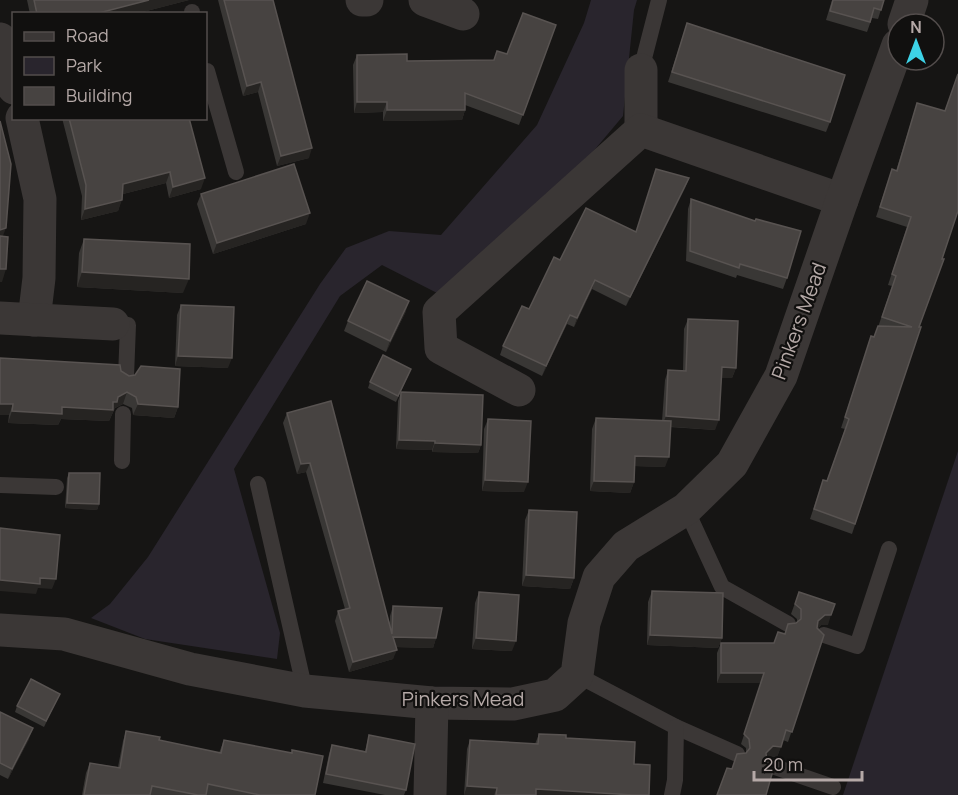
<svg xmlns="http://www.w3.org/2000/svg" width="958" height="795" font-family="Manrope,sans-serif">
  <rect width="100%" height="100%" fill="#161514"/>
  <!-- green -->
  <g fill="#29252d">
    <path d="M 591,0 L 637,0 L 634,10 L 623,116 L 586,160 L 439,294 L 382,265 L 340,296 L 234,469 L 280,633 L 277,659 L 145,639 L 91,618 L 110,604 L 148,557 L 320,284 L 346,248 L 389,231 L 441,235 L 537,125 L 584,23 Z"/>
    <path d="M 958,451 L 958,795 L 843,795 Z"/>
  </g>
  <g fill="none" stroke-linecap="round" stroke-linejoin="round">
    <!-- service -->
    <g stroke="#3b3736" stroke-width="16">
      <path d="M 192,12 L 192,14"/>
      <path d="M 641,70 L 659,0"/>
      <path d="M 206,72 L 207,71 L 236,172"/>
      <path d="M 113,324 L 128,325 L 126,377"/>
      <path d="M 122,461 L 123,414"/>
      <path d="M 258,484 L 305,691"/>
      <path d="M 0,485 L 56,487"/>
      <path d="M 686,509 L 722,587 L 788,624"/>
      <path d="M 824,635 L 857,646 L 889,549"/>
      <path d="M 577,675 L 676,727 L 737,754"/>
      <path d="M 772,766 L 833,787"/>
      <path d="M 672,795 L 675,780 L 676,727"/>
    </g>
    <!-- minor -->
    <g stroke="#3b3736" stroke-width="33">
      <path d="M 362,0 L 367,0"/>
      <path d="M 425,0 L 463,14"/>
      <path d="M 904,24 L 912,0"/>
      <path d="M 0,39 L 14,88"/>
      <path d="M 641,70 L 641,130"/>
      <path d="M 22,118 L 40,199 L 39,278 L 34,320"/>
      <path d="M 0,318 L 113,324"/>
      <path d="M 519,390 L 441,348 L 439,312 L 641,130 L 842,200"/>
      <path d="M 0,630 L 64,634 L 190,669 L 305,691 L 432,703 L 513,704 L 555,695 L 577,675 L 584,623 L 599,577 L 626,546 L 686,509 L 732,464 L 781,376 L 842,200 L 898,45"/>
      <path d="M 430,795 L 432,703"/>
    </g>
  </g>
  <!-- wall -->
  <g fill="#393735">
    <path d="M 27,0 L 189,0 L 135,14 L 30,14 Z"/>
    <path d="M 218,0 L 273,0 L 309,158 L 277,166 L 258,92 L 243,96 Z"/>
    <path d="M 832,0 L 884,0 L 878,19 L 872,18 L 867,32 L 826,20 Z"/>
    <path d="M 687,23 L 830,122 L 826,132 L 668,82 Z"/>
    <path d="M 556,25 L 519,125 L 465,105 L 465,110 L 462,120 L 383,121 L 383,112 L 354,113 L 353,65 L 357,55 L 407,61 L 494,60 L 507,54 Z"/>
    <path d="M 917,103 L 945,111 L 919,327 L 921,327 L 852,534 L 810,519 L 823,480 L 827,481 L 845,429 L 841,428 L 868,346 L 875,336 L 892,286 L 888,285 L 907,227 L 876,217 L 892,169 L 896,171 Z"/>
    <path d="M 62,118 L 189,118 L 201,189 L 169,198 L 166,183 L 123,194 L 118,211 L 81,220 L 82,196 Z"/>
    <path d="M 656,169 L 689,178 L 685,188 L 626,306 L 592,289 L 574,327 L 567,324 L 542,376 L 500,355 L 503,346 L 529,309 L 560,260 L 636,232 Z"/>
    <path d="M 201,194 L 306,224 L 213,254 L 197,204 Z"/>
    <path d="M 691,199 L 787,278 L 783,289 L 737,275 L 736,278 L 686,261 L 688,209 Z"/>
    <path d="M 84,239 L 183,293 L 77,287 L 79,253 Z"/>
    <path d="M 181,305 L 228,368 L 175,366 L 177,315 Z"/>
    <path d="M 406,311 L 386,352 L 344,331 L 348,321 Z"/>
    <path d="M 688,319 L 736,368 L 732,378 L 722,378 L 715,430 L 670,427 L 665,467 L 635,466 L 634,482 L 630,493 L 590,491 L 592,429 L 596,418 L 662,421 L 665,380 L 668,370 L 683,370 L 684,329 Z"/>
    <path d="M 0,358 L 121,371 L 178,407 L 174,418 L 133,415 L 132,408 L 123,404 L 115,408 L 109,421 L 61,419 L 58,425 L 8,423 L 9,415 Z"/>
    <path d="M 409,374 L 396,402 L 368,388 L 370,382 Z"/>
    <path d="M 401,392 L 481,445 L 478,453 L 432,452 L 432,450 L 396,449 L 398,401 Z"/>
    <path d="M 287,413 L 390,623 L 390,616 L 393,606 L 436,638 L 433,648 L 396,647 L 393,659 L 349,672 L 335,621 L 338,611 L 345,609 L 306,472 L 297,474 L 283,423 Z"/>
    <path d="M 488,419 L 524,492 L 482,491 L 484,429 Z"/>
    <path d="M 69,473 L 99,504 L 97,510 L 65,508 L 67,478 Z"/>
    <path d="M 529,510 L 574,578 L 570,589 L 522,586 L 525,520 Z"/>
    <path d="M 652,591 L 722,638 L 718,648 L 647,645 L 648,602 Z"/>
    <path d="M 479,592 L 512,651 L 472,649 L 475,603 Z"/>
    <path d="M 799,592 L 828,625 L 821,625 L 818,628 L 824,635 L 788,742 L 783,740 L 777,757 L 769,756 L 767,759 L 732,769 L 746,753 L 746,748 L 741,744 L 761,683 L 717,683 L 717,653 L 721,643 L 774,643 L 797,623 L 797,619 L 791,614 Z"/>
    <path d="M 60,694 L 44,727 L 15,712 L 17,706 Z"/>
    <path d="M 0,712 L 29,739 L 8,779 L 0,775 Z"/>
    <path d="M 126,731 L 159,740 L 219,753 L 224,740 L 315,795 L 82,795 L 86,773 L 90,763 L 118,767 L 123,741 Z"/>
    <path d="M 539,734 L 566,738 L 634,764 L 649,795 L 464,795 L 467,749 L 470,740 L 535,744 Z"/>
    <path d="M 369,735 L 406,790 L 404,795 L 385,795 L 323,783 L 329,754 L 332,745 L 365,751 Z"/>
  </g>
  <!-- shaded-wall -->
  <g fill="#262422">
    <path d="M 149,0 L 189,0 L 135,14 L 95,14 Z"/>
    <path d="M 261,82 L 258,92 L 243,96 L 247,86 Z"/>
    <path d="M 357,102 L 387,102 L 383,112 L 354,113 Z"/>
    <path d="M 387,110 L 465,110 L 462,120 L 383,121 Z"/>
    <path d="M 312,148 L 309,158 L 277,166 L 281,156 Z"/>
    <path d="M 170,172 L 166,183 L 119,195 L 123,184 Z"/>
    <path d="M 205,178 L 201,189 L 169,198 L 173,187 Z"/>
    <path d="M 689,178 L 685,188 L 626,306 L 630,297 Z"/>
    <path d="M 122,200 L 118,211 L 81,220 L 85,209 Z"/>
    <path d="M 310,213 L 306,224 L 213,254 L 217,243 Z"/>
    <path d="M 6,228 L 1,241 L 0,241 L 0,230 Z"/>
    <path d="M 0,269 L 6,269 L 2,282 L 0,282 Z"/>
    <path d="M 82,272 L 189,279 L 183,293 L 77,287 Z"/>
    <path d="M 595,280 L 592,289 L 574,327 L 577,318 Z"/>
    <path d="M 409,301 L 406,311 L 386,352 L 390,341 Z"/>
    <path d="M 570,315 L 567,324 L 542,376 L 546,366 Z"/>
    <path d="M 178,356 L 232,358 L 228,368 L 175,366 Z"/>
    <path d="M 722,367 L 736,368 L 732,378 L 719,378 Z"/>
    <path d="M 127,392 L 123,404 L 115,408 L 109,421 L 61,419 L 58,425 L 8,423 L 12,411 L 113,402 L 118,397 Z"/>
    <path d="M 0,404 L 13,404 L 9,415 L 0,415 Z"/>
    <path d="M 138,404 L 178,407 L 174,418 L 133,415 Z"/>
    <path d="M 666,416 L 719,420 L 715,430 L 662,426 Z"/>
    <path d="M 399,440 L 435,441 L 432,450 L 396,449 Z"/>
    <path d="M 435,443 L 481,445 L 478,453 L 432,452 Z"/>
    <path d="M 635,456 L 669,457 L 665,467 L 631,466 Z"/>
    <path d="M 310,463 L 306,472 L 297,474 L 301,464 Z"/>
    <path d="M 485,480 L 528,482 L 524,492 L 482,491 Z"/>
    <path d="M 594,481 L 634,482 L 630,493 L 590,491 Z"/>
    <path d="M 67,503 L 99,504 L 97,510 L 65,508 Z"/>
    <path d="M 526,575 L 574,578 L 570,589 L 522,586 Z"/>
    <path d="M 40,578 L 56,579 L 52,589 L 38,588 L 36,594 L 0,591 L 0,580 Z"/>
    <path d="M 825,615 L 831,615 L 828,625 L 821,625 L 814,631 L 818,621 Z"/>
    <path d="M 650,635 L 722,638 L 718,648 L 647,645 Z"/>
    <path d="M 393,637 L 436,638 L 433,648 L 390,647 Z"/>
    <path d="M 476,638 L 516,641 L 512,651 L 472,649 Z"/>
    <path d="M 397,650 L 393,659 L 349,672 L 353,662 Z"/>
    <path d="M 721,673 L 764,673 L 761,683 L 717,683 Z"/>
    <path d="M 33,728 L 29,739 L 8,779 L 12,769 Z"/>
    <path d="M 773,746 L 781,747 L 777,757 L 769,756 L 762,763 L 766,753 Z"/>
    <path d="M 467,786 L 497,788 L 494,795 L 464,795 Z"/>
    <path d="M 536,789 L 633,795 L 534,795 Z"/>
  </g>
  <!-- building -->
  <g fill="#474341" stroke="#585351" stroke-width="1.5">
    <path d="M 34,0 L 149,0 L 95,14 L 37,14 Z"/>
    <path d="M 224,0 L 273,0 L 312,148 L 281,156 L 261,82 L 247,86 Z"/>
    <path d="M 833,0 L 884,0 L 881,10 L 874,8 L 870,22 L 830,11 Z"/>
    <path d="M 523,13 L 556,25 L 523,115 L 465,93 L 465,110 L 387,110 L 387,102 L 357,102 L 357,55 L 407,54 L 407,61 L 494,60 L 497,51 L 507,54 Z"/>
    <path d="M 687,23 L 845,75 L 830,122 L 672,72 Z"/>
    <path d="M 958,74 L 958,211 L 942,259 L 944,259 L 919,327 L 921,327 L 855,524 L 814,509 L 823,480 L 827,481 L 849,419 L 845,417 L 871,336 L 874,337 L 878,326 L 912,327 L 882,317 L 896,276 L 892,274 L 911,217 L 880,207 L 892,169 L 897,171 L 917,103 L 945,111 Z"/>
    <path d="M 69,118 L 189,118 L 205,178 L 173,187 L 170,172 L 123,184 L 122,200 L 85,209 L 86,185 Z"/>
    <path d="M 0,121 L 11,164 L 6,228 L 0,230 Z"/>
    <path d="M 294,164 L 310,213 L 217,243 L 201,194 Z"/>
    <path d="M 656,169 L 689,178 L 630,297 L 595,280 L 577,318 L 570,315 L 546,366 L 503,346 L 522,306 L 529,309 L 554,257 L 560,260 L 586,208 L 636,232 Z"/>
    <path d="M 691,199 L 755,221 L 756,219 L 801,231 L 787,278 L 740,264 L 739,268 L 690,251 Z"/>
    <path d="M 0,236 L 8,237 L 6,269 L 0,269 Z"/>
    <path d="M 84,239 L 190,244 L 189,279 L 82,272 Z"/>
    <path d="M 367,281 L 409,301 L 390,341 L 348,321 Z"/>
    <path d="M 181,305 L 234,307 L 232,358 L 178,356 Z"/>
    <path d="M 688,319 L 738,321 L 736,368 L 722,367 L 719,420 L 666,416 L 668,370 L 686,371 Z"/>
    <path d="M 383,355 L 411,369 L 398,396 L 370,382 Z"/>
    <path d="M 0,358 L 120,365 L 121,371 L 129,376 L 135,375 L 141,366 L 180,369 L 178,407 L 138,404 L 136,397 L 127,392 L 118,397 L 117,402 L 113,402 L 113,410 L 62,407 L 62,414 L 12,411 L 13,404 L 0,404 Z"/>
    <path d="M 401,392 L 483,395 L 481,445 L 435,443 L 435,441 L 399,440 Z"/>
    <path d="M 331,401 L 392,634 L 393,606 L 442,608 L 436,638 L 393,637 L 397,650 L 353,662 L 338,611 L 350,608 L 310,463 L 301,464 L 287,413 Z"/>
    <path d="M 596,418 L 671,421 L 669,457 L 635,456 L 634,482 L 594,481 Z"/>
    <path d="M 488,419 L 531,421 L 528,482 L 485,480 Z"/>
    <path d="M 69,473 L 100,473 L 99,504 L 67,503 Z"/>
    <path d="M 529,510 L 577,512 L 574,578 L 526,575 Z"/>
    <path d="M 0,528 L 60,535 L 56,579 L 40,578 L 40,584 L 0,580 Z"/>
    <path d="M 652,591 L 723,593 L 722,638 L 650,635 Z"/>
    <path d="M 479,592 L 519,595 L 516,641 L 476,638 Z"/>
    <path d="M 799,592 L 835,604 L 831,615 L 825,615 L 818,621 L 817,628 L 824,635 L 792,732 L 786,730 L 781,747 L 773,746 L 766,753 L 767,763 L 774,767 L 766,795 L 717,795 L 727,768 L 732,769 L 737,754 L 746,753 L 750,748 L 749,739 L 744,734 L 764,673 L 721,673 L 721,643 L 774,643 L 778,632 L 785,634 L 788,624 L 796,623 L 801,619 L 801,609 L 795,604 Z"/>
    <path d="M 31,679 L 60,694 L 46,721 L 17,706 Z"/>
    <path d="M 0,712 L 33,728 L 12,769 L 0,763 Z"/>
    <path d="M 126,731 L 160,737 L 159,740 L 221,753 L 224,740 L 292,753 L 292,750 L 323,756 L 315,795 L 260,795 L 208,784 L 206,795 L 198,795 L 152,786 L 150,795 L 84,795 L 90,763 L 120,768 Z"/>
    <path d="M 539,734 L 566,735 L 566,738 L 635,742 L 634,764 L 650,765 L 649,795 L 633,795 L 536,789 L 536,795 L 496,795 L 497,788 L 467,786 L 470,740 L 538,744 Z"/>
    <path d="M 369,735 L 415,744 L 406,790 L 326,774 L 332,745 L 366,752 Z"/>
  </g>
  <g text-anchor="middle" stroke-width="4.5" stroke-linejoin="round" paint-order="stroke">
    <!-- street labels -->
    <g font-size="20" fill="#b5a9a7" stroke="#11100f">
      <text transform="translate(799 321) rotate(-70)" y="7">Pinkers Mead</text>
      <text x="463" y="706">Pinkers Mead</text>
    </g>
  </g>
  <!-- legend -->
  <rect x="12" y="12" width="195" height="108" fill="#11100f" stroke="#534d4c" stroke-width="1.5"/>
  <rect x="24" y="32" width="30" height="9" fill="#3b3736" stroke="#534d4c" stroke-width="1.5"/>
  <text x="66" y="42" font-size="18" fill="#b5a9a7">Road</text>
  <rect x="24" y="57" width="30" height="18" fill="#29252d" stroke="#534d4c" stroke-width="1.5"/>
  <text x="66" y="72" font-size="18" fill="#b5a9a7">Park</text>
  <rect x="24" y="87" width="30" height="18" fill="#474341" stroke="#534d4c" stroke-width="1.5"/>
  <text x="66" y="102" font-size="18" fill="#b5a9a7">Building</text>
  <!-- north arrow -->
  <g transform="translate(916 42)"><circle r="28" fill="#11100f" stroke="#534d4c" stroke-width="1.5"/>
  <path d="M0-4.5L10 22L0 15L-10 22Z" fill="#3dd2e6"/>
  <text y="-9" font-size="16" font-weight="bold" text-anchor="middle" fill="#b5a9a7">N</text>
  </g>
  <!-- scale -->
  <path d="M754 771v9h108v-9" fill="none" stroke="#b5a9a7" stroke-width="3"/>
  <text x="763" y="771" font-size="18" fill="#b5a9a7" stroke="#11100f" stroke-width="4.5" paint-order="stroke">20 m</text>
</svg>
